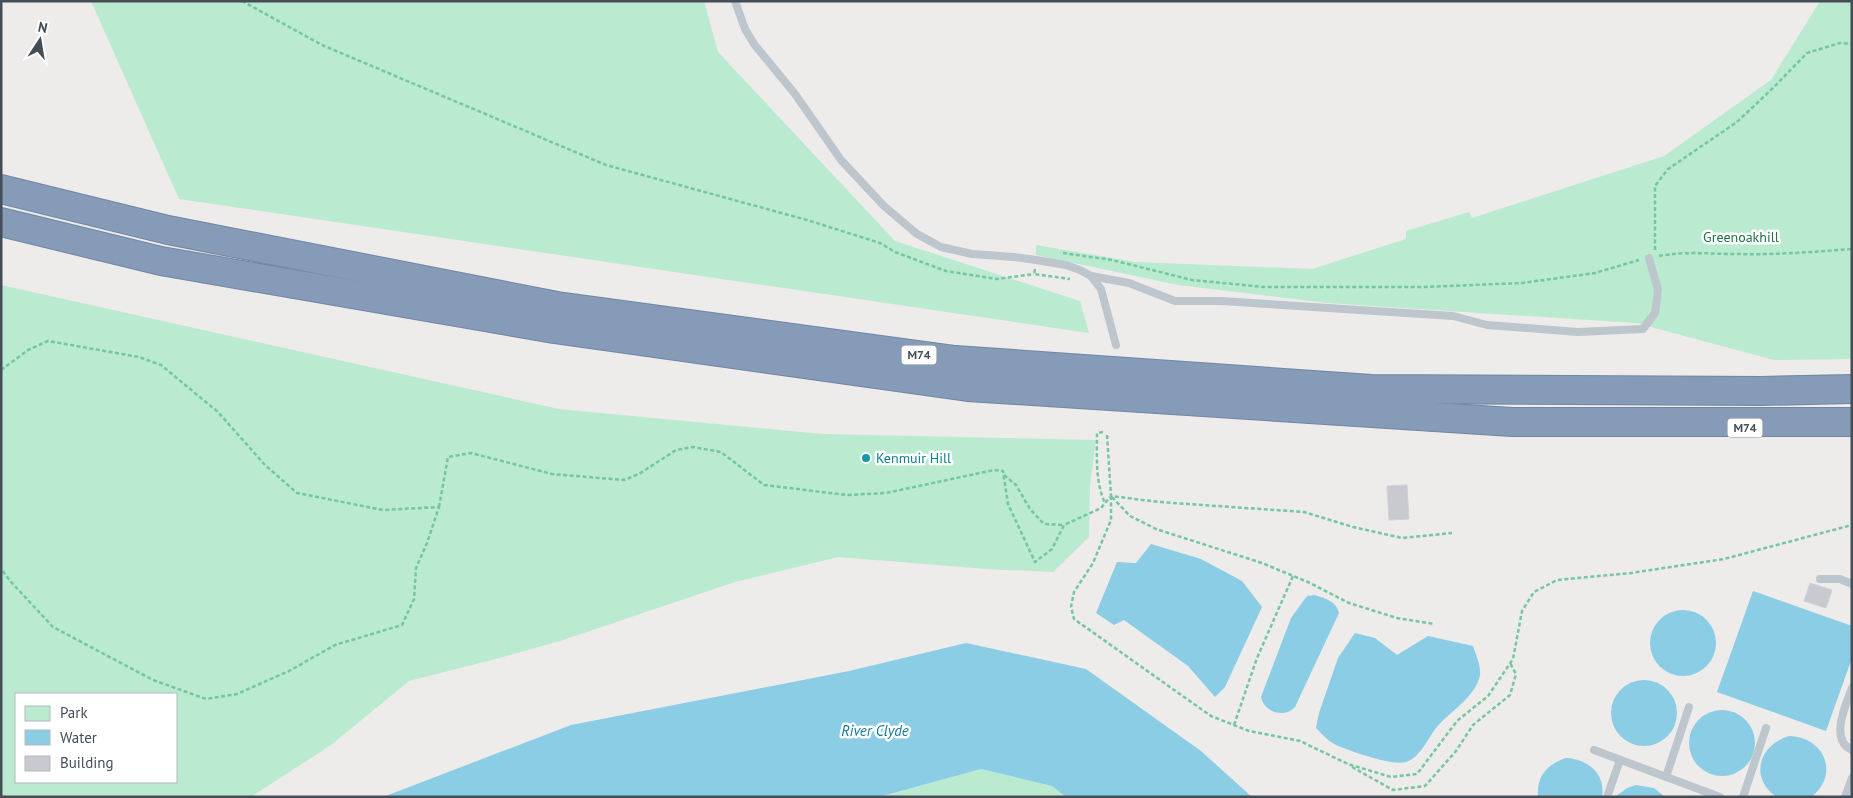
<svg xmlns="http://www.w3.org/2000/svg" width="1853" height="798" font-family="'PT Sans',sans-serif">
  <rect width="100%" height="100%" fill="#eeebeb"/>
  <!-- green -->
  <g fill="#baeacf" fill-rule="evenodd">
    <path d="M 91,1 L 704,1 L 718,52 L 895,241 L 1080,301 L 1089,333 L 179,199 Z"/>
    <path d="M 1820,1 L 1852,1 L 1852,359 L 1774,360 L 1636,323 L 1327,303 L 1178,285 L 1036,255 L 1036,245 L 1135,262 L 1312,269 L 1406,239 L 1406,231 L 1469,212 L 1472,218 L 1664,156 L 1771,80 Z"/>
    <path d="M 1,285 L 559,409 L 823,434 L 1096,440 L 1090,485 L 1089,537 L 1053,572 L 987,569 L 838,557 L 735,582 L 560,641 L 488,661 L 409,681 L 331,745 L 251,797 L 1,797 ZM 16,694 L 176,694 L 176,782 L 16,782 Z"/>
    <path d="M 981,769 L 1052,786 L 1066,797 L 880,797 Z"/>
  </g>
  <!-- water -->
  <g fill="#8acde5">
    <path d="M 1151,544 L 1201,559 L 1242,581 L 1262,607 L 1225,687 L 1215,697 L 1188,666 L 1124,620 L 1114,625 L 1096,613 L 1117,562 L 1136,563 Z"/>
    <path d="M 1753,591 L 1852,626 L 1852,658 L 1826,731 L 1717,692 Z"/>
    <path d="M 1315,595 C 1326,599 1336,601 1339,613 L 1295,707 C 1284,719 1264,712 1261,697 L 1291,618 L 1307,596 Z"/>
    <circle cx="1683" cy="643" r="33"/>
    <path d="M 1355,633 L 1375,638 L 1397,655 L 1428,636 L 1473,646 C 1476,655 1481,666 1480,675 C 1476,697 1449,712 1436,728 C 1428,738 1420,758 1406,762 C 1392,766 1350,751 1336,745 C 1328,741 1322,734 1316,728 L 1319,713 L 1338,658 Z"/>
    <path d="M 966,643 L 1086,669 L 1201,751 L 1252,797 L 1066,797 L 1052,786 L 981,769 L 879,797 L 383,797 L 571,725 L 849,671 Z"/>
    <circle cx="1644" cy="713" r="33"/>
    <circle cx="1722" cy="743" r="33"/>
    <path d="M 1789,736 C 1825,737 1840,775 1811,797 L 1776,797 C 1749,777 1759,745 1789,736 Z"/>
    <path d="M 1566,758 C 1587,759 1606,773 1602,797 L 1538,797 C 1536,777 1547,764 1566,758 Z"/>
    <path d="M 1636,785 L 1654,788 L 1665,797 L 1615,797 L 1627,788 Z"/>
  </g>
  <!-- building -->
  <g fill="#c8cad0" stroke="#cfd1d7">
    <path d="M 1407,485 L 1409,519 L 1389,520 L 1387,486 Z"/>
    <path d="M 1810,583 L 1832,590 L 1826,608 L 1804,601 Z"/>
  </g>
  <g fill="none" stroke-linecap="round" stroke-linejoin="round">
    <defs>
      <g id="motorway">
        <path d="M 1,189 L 168,230 L 557,306 L 955,360 L 1371,389 L 1761,391 L 1852,389"/>
        <path d="M 1,222 L 161,261 L 554,329 L 968,387 L 1512,422 L 1852,422"/>
      </g>
    </defs>
    <!-- motorway casing -->
    <use href="#motorway" stroke="#7086a3" stroke-width="30"/>
    <!-- path -->
    <g stroke="#75c6a2" stroke-width="2.5" stroke-dasharray="4 2.5" stroke-linecap="butt">
      <path d="M 242,1 L 322,45 L 606,165 L 807,220 L 880,243 L 895,252 L 946,271 L 997,279 L 1034,274"/>
      <path d="M 1655,250 L 1655,186 L 1668,169 L 1737,122 L 1773,88 L 1807,53 L 1840,43 L 1852,44"/>
      <path d="M 1063,253 L 1112,260 L 1192,280 L 1264,287 L 1423,287 L 1522,283 L 1595,273 L 1639,260"/>
      <path d="M 1659,256 C 1685,251 1710,254 1736,254 C 1775,255 1813,252 1852,249"/>
      <path d="M 1035,269 L 1034,274 L 1070,279"/>
      <path d="M 1,370 L 28,350 L 48,341 L 139,357 L 161,365 L 218,412 L 265,465 L 297,493 L 383,510 L 439,507 L 427,543 L 416,568 L 414,599 L 402,625 L 335,645 L 289,671 L 237,694 L 206,699 L 153,680 L 53,627 L 12,583 L 1,569"/>
      <path d="M 1103,432 L 1097,433 C 1097,456 1095,482 1105,503"/>
      <path d="M 1107,435 L 1111,496 L 1159,502 L 1304,512 L 1353,527 L 1402,538 L 1452,533"/>
      <path d="M 1004,475 L 1016,485 L 1030,509 L 1044,524 L 1064,525"/>
      <path d="M 1111,496 L 1111,520 L 1093,563 L 1074,592 L 1071,607 L 1074,619 L 1211,716 L 1249,731 L 1300,741 L 1348,764 L 1391,777 L 1417,774 L 1457,721 L 1488,696 L 1513,659 L 1522,611 L 1534,592 L 1557,580 L 1631,573 L 1724,559 L 1852,525"/>
      <path d="M 1112,497 L 1130,516 L 1156,529 L 1262,563 L 1310,583 L 1349,603 L 1397,618 L 1434,624"/>
      <path d="M 439,507 L 448,457 L 471,453 L 552,474 L 624,480 L 639,474 L 676,450 L 693,447 L 721,452 L 764,485 L 847,495 L 886,493 L 994,470 L 1003,471 L 1008,504 L 1035,562 L 1052,549 L 1064,525 L 1101,508 L 1110,497"/>
      <path d="M 1234,725 L 1257,658 L 1293,576"/>
      <path d="M 1352,767 L 1393,790 L 1425,786 L 1456,751 L 1473,725 L 1510,695 L 1516,674 L 1510,663"/>
    </g>
    <!-- service -->
    <g stroke="#bdc5cd" stroke-width="8">
      <path d="M 735,1 L 745,29 L 754,44 L 795,94 L 841,160 L 884,206 L 917,234 L 941,247 L 972,254 L 1014,257 L 1036,260 L 1066,265 L 1080,270 L 1091,276 L 1101,289 L 1116,345"/>
      <path d="M 1091,276 L 1129,283 L 1175,301 L 1221,301 L 1453,316 L 1487,325 L 1578,332 L 1643,329 L 1655,313 L 1658,290 L 1649,258"/>
      <path d="M 1820,579 L 1840,579 L 1852,584"/>
      <path d="M 1852,688 C 1846,704 1829,740 1852,750"/>
      <path d="M 1594,750 L 1720,797"/>
      <path d="M 1666,777 L 1689,707"/>
      <path d="M 1607,797 L 1620,760"/>
      <path d="M 1743,797 L 1766,728"/>
      <path d="M 1845,797 L 1852,778"/>
    </g>
    <!-- motorway -->
    <use href="#motorway" stroke="#859bb8" stroke-width="28"/>
  </g>
  <!-- markers -->
  <circle fill="#0f9aa8" stroke="#fff" stroke-width="2" cx="866" cy="458" r="5"/>
  <g text-anchor="middle" stroke-width="5" stroke-linejoin="round" paint-order="stroke">
    <!-- shield labels -->
    <g fill="#fff" stroke="#7d8289" stroke-width="1">
      <rect x="901.5" y="345.5" width="35" height="19" rx="4"/>
      <rect x="1727.5" y="418.5" width="35" height="19" rx="4"/>
    </g>
    <g font-size="12" font-weight="bold" fill="#454d57">
      <text x="919" y="359">M74</text>
      <text x="1745" y="432">M74</text>
    </g>
    <!-- park labels -->
    <g font-size="14" fill="#1c724b" stroke="#fff">
      <text x="1741" y="242">Greenoakhill</text>
    </g>
    <!-- culture labels -->
    <g font-size="14" fill="#0d838f" stroke="#fff" text-anchor="start">
      <text x="876" y="463">Kenmuir Hill</text>
    </g>
    <!-- water labels -->
    <g font-size="15" font-style="italic" fill="#15779a" stroke="#fff">
      <text x="875" y="736">River Clyde</text>
    </g>
  </g>
  <!-- border -->
  <rect width="1853" height="798" fill="none" stroke="#454d57" stroke-width="5"/>
  <!-- legend -->
  <rect x="15" y="693" width="162" height="90" fill="#ffffff" stroke="#b5b8bc"/>
  <rect x="25" y="706" width="25" height="15" fill="#baeacf" stroke="#b5b8bc"/>
  <text x="60" y="718" font-size="15" fill="#454d57">Park</text>
  <rect x="25" y="730" width="25" height="15" fill="#8acde5" stroke="#b5b8bc"/>
  <text x="60" y="743" font-size="15" fill="#454d57">Water</text>
  <rect x="25" y="756" width="25" height="15" fill="#c8cad0" stroke="#b5b8bc"/>
  <text x="60" y="768" font-size="15" fill="#454d57">Building</text>
  <!-- north arrow -->
  <g transform="translate(40 40) rotate(12)" stroke="#ffffff" stroke-width="4" paint-order="stroke">
  <path d="M0-4L9 19L0 12L-9 19Z" fill="#454d57"/>
  <text y="-8" font-size="14" font-weight="bold" text-anchor="middle" fill="#454d57">N</text>
  </g>
</svg>
